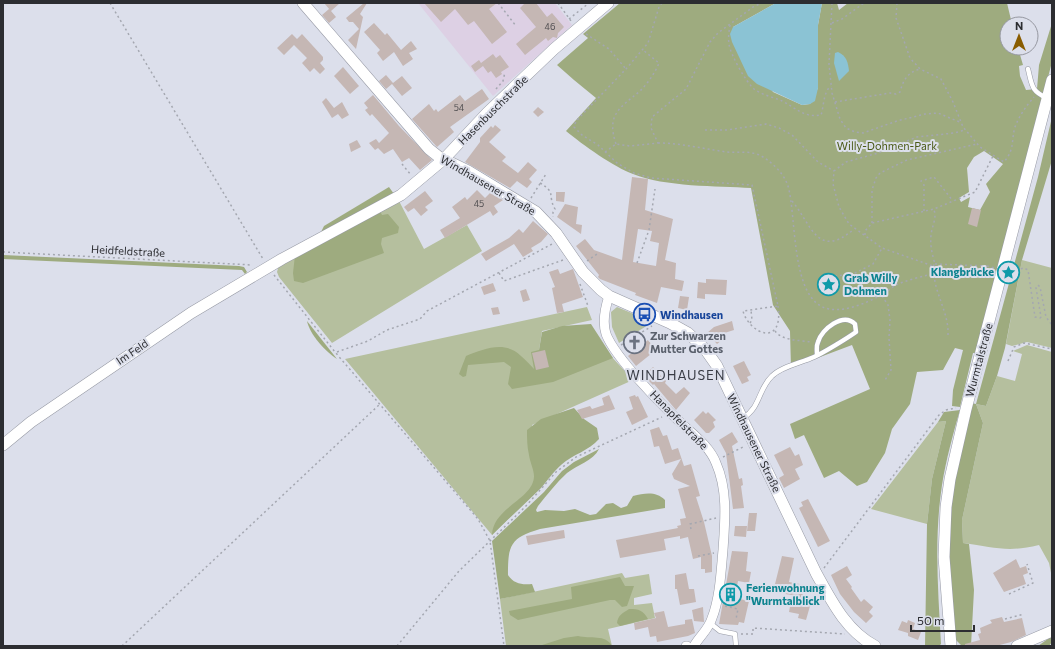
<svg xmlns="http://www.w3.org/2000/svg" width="1055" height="649" font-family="Commissioner,sans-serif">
  <rect width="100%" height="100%" fill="#dcdfeb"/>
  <!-- industrial -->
  <path fill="#ddd0e4" d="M 418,3 L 555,3 L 572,25 L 493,96 Z"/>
  <!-- green -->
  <g fill="#b5bf9e">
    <path d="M 399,201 L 424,249 L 467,225 L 482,251 L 332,343 L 279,277 L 277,272 L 279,265 Z"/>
    <path d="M 1022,260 L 1052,268 L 1052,348 L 1027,342 L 1012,346 L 1006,344 Z"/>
    <path d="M 587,307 L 592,320 L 542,331 L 539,350 L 610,355 L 633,380 L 532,425 L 542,486 L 492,535 L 345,359 Z"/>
    <path d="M 617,307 L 653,322 L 619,343 L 612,327 L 611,312 Z"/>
    <path d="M 1027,345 L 1052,352 L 1052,578 L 1049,563 L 1039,545 C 1007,553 994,547 963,543 L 962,520 L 983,423 L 976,404 L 986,406 L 997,376 L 1015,381 L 1022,354 L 1013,351 Z"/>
    <path d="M 946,421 L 932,479 L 927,524 L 871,509 L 938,422 Z"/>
    <path d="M 622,573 L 625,578 L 649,574 L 652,594 L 634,598 L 634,605 L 652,603 L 655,618 L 608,629 L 612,646 L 506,646 L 500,599 Z"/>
  </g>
  <!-- forest -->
  <g fill="#9eab7f" fill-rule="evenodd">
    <path d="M 620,3 L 776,3 L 733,27 L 773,92 L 802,105 L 810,104 L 818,88 L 818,25 L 822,3 L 837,3 L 839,10 L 848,3 L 1007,3 L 1012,24 L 1007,24 L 1007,48 L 1018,48 L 1023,65 L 1019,66 L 1020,76 L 1026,90 L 1037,89 L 1039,65 L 1052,23 L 1052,62 L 976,353 L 973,353 L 960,407 L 952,406 L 953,390 L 963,350 L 955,348 L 943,370 L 917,372 L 910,404 L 892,429 L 885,453 L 867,482 L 857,486 L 839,471 L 824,478 L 804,435 L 795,439 L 790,424 L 870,389 L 852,345 L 791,368 L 790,331 L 773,305 L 751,188 C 717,186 665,187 633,174 C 614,167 583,145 566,131 L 596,98 L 574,80 L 557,65 L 588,38 L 583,34 ZM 984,151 L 1003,164 L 986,184 L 990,192 L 980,210 L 968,207 L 970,197 L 961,202 L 959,198 L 969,192 L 967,168 L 974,157 Z"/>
    <path d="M 1052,117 L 1052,160 L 1022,260 L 1005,348 L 997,376 L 986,406 L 976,404 L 983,423 L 962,520 L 963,543 L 969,544 L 974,590 L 971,646 L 962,646 L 956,640 L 949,563 L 952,489 L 971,403 L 976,404 L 1038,177 Z"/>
    <path d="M 389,187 L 394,194 L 321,232 L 324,226 Z"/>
    <path d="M 380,211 L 382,215 L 388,214 L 399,227 L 398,233 L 382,238 L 381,244 L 384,253 L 303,283 L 294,281 L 293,273 L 295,255 Z"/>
    <path d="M 3,255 L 239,266 L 244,267 L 247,272 L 245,274 L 242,270 L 3,259 Z"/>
    <path d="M 307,321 L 337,359 C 325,351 310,335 307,321 Z"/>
    <path d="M 591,324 L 613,358 L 553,382 L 512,389 L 508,384 L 511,367 L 504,362 L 468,365 L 466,376 L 463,377 L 459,374 L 466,356 C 484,349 505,340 521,356 C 526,360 530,365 534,369 L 531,352 L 539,350 L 542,332 L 562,326 Z"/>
    <path d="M 574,408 L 584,419 L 597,428 L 599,439 C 589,451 573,454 561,465 C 553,472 548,480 541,488 C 525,504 508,519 492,535 C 493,507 534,499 534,476 C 534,470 530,462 529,455 C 527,447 527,438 527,430 L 541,419 Z"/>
    <path d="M 960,410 C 953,434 946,460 942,485 C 934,538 938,590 941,644 L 939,646 L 925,646 L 927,524 L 932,479 L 946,421 L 938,422 L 944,412 Z"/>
    <path d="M 599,449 C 593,461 577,465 567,473 C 556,483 547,495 538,506 L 536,510 L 537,512 L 545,510 L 564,511 L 575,509 L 590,515 L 596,514 L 606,504 L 613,503 L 621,508 L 627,506 L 633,496 C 645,493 656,491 665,500 L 665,508 L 540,529 C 510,538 508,545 508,575 C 514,584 522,585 532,584 L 535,592 L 500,599 L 492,541 L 544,492 L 562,471 L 574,462 Z"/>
    <path d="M 620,577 L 625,586 L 634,586 L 627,606 L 622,607 L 615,600 L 610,600 L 518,620 L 510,615 L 509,611 L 572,599 L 571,587 Z"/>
    <path d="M 629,609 C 639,609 643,610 648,619 L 620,626 L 617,623 C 618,615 623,613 629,609 Z"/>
    <path d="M 578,636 C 590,639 606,634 612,646 L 539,646 L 564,638 Z"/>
    <path d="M 1052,636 L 1052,642 L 1049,646 L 1038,646 Z"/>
  </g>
  <!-- water -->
  <g fill="#8bc3d4">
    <path d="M 776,3 L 822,3 L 818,25 L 818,88 L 815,101 L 810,104 L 802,105 L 757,84 L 748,76 L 732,42 L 730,34 L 733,27 Z"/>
    <path d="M 838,52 C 847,56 848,63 849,71 L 839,81 L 834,63 L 835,53 Z"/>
  </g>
  <!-- building -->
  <g fill="#c5b7b4" fill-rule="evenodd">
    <path d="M 324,3 L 340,3 L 331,11 L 336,17 L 329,23 L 322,15 L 329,9 L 330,10 Z"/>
    <path d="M 364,3 L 367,3 L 360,14 L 363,17 L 356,49 L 348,40 L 359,29 L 353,22 L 349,22 L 346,18 Z"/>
    <path d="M 424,3 L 497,3 L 489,9 L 507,32 L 492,44 L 474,21 L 468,25 L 455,9 L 441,22 Z"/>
    <path d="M 525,3 L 536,3 L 547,17 L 552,13 L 564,27 L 558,33 L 557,38 L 553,37 L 548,41 L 546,38 L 525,55 L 516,44 L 536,27 L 520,8 Z"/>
    <path d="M 374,23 L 385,35 L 387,33 L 401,50 L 411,41 L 417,49 L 409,53 L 413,59 L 403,66 L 394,52 L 383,61 L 377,53 L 380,50 L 364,32 Z"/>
    <path d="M 292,34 L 297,39 L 302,34 L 323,57 L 323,60 L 320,63 L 325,69 L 320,74 L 314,68 L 310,72 L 302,63 L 307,58 L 294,45 L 284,55 L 277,48 Z"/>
    <path d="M 493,54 L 496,58 L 500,55 L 509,67 L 501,72 L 502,74 L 496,78 L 491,71 L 488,73 L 483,66 L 475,72 L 471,66 L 479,60 L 481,63 Z"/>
    <path d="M 343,67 L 359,86 L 350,94 L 334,76 Z"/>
    <path d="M 386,75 L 393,83 L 402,76 L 412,88 L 402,96 L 392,84 L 386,89 L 379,81 Z"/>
    <path d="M 482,89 L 489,99 L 450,127 L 454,132 L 437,147 L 412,119 L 429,104 L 434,111 L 436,109 L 438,112 L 460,95 L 465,101 Z"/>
    <path d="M 373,95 L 399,126 L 432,160 L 420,170 L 409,158 L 402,162 L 393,149 L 384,154 L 378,148 L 375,150 L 369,143 L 376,139 L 379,143 L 389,133 L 372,114 L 370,116 L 365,110 L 368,108 L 364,103 Z"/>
    <path d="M 326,98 L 334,108 L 342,102 L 349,115 L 342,119 L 338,114 L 332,118 L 322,102 Z"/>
    <path d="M 538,107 L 544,112 L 538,117 L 533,112 Z"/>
    <path d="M 495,125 L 501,130 L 489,142 L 506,157 L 502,161 L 518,173 L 528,162 L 537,170 L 529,179 L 532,182 L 527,188 L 517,181 L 510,188 L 465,162 L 480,142 L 480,138 L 491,126 L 493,128 Z"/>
    <path d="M 357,140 L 361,147 L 351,152 L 349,144 Z"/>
    <path d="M 632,177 L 648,179 L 645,210 L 673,219 L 665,260 L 676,263 L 675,279 L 684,281 L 682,291 L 661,287 L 657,303 L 635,295 L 636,293 L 600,279 L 598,277 L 599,275 L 576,246 L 585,239 L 594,250 L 622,260 ZM 638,229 L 652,231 L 650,241 L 659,243 L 656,266 L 633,262 Z"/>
    <path d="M 477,190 L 485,198 L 490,193 L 503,200 L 494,206 L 498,212 L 493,216 L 490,211 L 445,238 L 440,230 L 460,218 L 452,207 L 465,197 L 467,200 Z"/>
    <path d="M 425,191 L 433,201 L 425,207 L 428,210 L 421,216 L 414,208 L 408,212 L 404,207 Z"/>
    <path d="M 556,192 L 565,192 L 564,202 L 556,201 Z"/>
    <path d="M 565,204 L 578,207 L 576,224 L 582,225 L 581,234 L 557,217 Z"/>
    <path d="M 972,208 L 981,210 L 977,227 L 968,224 Z"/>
    <path d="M 533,221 L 548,234 L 541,242 L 531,248 L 533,251 L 523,257 L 514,244 L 486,261 L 481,254 L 509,238 L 519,229 L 523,233 Z"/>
    <path d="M 558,269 L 560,274 L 573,269 L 583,297 L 562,304 L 564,312 L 557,313 L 552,288 L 555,287 L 549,272 Z"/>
    <path d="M 706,279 L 727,280 L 726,295 L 705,294 L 705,299 L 697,298 L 698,282 L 706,283 Z"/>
    <path d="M 493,283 L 496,291 L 484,295 L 481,287 Z"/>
    <path d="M 526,289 L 530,300 L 523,302 L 520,291 Z"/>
    <path d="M 680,296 L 689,297 L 687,310 L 678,308 Z"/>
    <path d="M 498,307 L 500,314 L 493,315 L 491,308 Z"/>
    <path d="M 732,321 L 734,330 L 718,335 L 722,340 L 717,344 L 707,333 L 714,327 Z"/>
    <path d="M 648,340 L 656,350 L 636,366 L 628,356 Z"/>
    <path d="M 545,350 L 549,367 L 536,370 L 532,353 Z"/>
    <path d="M 744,361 L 751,375 L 747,377 L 749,381 L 742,384 L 733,366 Z"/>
    <path d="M 653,367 L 666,381 L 665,383 L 676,394 L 684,387 L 690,393 L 676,410 L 654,384 L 653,385 L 644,376 Z"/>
    <path d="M 609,395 L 615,409 L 582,419 L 577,410 L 590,406 L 592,409 L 604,405 L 602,398 Z"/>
    <path d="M 635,395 L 636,397 L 638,396 L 648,417 L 632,425 L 626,412 L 633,409 L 629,397 Z"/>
    <path d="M 703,411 L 706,414 L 708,412 L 716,420 L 713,422 L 715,427 L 709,433 L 706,433 L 694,420 Z"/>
    <path d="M 659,427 L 663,436 L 667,435 L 672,450 L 678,448 L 684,466 L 691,464 L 700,496 L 696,497 L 704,522 L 712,556 L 712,572 L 705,573 L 705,569 L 701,569 L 701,557 L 693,559 L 688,537 L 680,539 L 680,536 L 664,539 L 666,550 L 620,558 L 616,540 L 678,528 L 677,526 L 681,525 L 680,519 L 686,518 L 678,489 L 690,486 L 674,479 L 672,474 L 681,459 L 665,464 L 659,446 L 654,447 L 650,430 Z"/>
    <path d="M 732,432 L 738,442 L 732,446 L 739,479 L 742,478 L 743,485 L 741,486 L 744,508 L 733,509 L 726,453 L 719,440 Z"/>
    <path d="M 790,447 L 795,456 L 799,454 L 803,465 L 795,469 L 800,479 L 784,488 L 779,478 L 784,475 L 774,455 Z"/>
    <path d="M 808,499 L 830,541 L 818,547 L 799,508 L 803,506 L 801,502 Z"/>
    <path d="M 749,513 L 757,513 L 755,531 L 747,531 Z"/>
    <path d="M 735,526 L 747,526 L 746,537 L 734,536 Z"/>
    <path d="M 564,530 L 565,538 L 528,545 L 526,536 Z"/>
    <path d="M 732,551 L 748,552 L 746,571 L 751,572 L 749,583 L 738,581 L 735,598 L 749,601 L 744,623 L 739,622 L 738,625 L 719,624 Z"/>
    <path d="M 782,556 L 794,558 L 789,582 L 805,585 L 801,605 L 810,606 L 806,620 L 798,618 L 799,614 L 789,612 L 792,595 L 785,594 L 786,590 L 774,588 Z"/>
    <path d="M 1016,559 L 1020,568 L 1026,566 L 1028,573 L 1023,575 L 1026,584 L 1004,592 L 993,573 Z"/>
    <path d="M 847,566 L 852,575 L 846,579 L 852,587 L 851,588 L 861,602 L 864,599 L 873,607 L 869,612 L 873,616 L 866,623 L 854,612 L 840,594 L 831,575 Z"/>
    <path d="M 686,573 L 689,589 L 694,589 L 696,602 L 680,605 L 677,589 L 675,589 L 675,575 Z"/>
    <path d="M 703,607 L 704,622 L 694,621 L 692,610 Z"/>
    <path d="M 664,611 L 668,627 L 685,624 L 685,620 L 692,619 L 695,633 L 688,636 L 657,642 L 656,636 L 650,637 L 648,627 L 635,630 L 634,623 L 656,618 L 654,613 Z"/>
    <path d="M 1002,617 L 1004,622 L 1022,618 L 1026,635 L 1011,642 L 996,646 L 965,646 L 965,644 L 980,640 L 978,634 L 981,633 L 980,628 L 992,623 L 990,620 Z"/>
    <path d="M 908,620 L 915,623 L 913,629 L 921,632 L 918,640 L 908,636 L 908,633 L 898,630 L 902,621 L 907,623 Z"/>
  </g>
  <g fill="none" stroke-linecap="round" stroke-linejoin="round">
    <defs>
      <g id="service">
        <path d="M 1028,69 C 1032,85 1031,91 1047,98"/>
        <path d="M 743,418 C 761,407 758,389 772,376 C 782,366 801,363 814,357 C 823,353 846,339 856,332 L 855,324 C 843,312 822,329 818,342 C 816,346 817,351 817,355"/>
        <path d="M 710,623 L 720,631 L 735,634 L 736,646"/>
      </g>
      <g id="minor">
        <path d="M 609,296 C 605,308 602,321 606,334 C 616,359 662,405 682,424 C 694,435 710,447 716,463 C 728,490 725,521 723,550 C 721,571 720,598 712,618 C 709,629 699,637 694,646"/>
        <path d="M 686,646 L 687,646"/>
      </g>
      <g id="tertiary">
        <path d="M 303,3 L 429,149 L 439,157 L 468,171 L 536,212 L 556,233 L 583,272 L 601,290 L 609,296 L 670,323 L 688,333 L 705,349 L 717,366 L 816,573 C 831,600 846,631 875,646"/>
        <path d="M 3,445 L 31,422 L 191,313 L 282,259 L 401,195 L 444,159 L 487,113 L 554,49 L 608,3"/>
        <path d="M 951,646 L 944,557 L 946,507 L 950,479 L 966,409 L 1052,80"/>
        <path d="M 1017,646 L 1052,631"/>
      </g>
    </defs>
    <!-- service casing -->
    <use href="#service" stroke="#979aa5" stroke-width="5.5"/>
    <!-- minor casing -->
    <use href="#minor" stroke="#979aa5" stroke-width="10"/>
    <!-- tertiary casing -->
    <use href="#tertiary" stroke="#979aa5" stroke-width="12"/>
    <!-- path -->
    <g stroke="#a4a7b0" stroke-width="1.5" stroke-dasharray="2 3" stroke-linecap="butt">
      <path d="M 110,3 L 263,259"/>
      <path d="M 500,3 L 499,4 L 516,26"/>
      <path d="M 558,3 L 571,21"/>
      <path d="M 662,3 L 659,7 L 648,43 L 626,69 L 576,121 L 574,127 L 582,135 L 598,145 L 617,163 L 634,173 L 651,178 L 752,185 L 778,306 L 743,311 C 749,334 784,348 778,306"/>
      <path d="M 832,3 L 829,64 L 832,93 L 840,119 L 846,128 L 855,132 L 863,133 L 897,121 L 925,114 L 938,113 L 962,123"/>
      <path d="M 897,3 L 896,18 L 910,58 L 920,69 L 941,79 L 953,102 L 963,127 L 980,147 L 1004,162 C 1015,149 1011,141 1015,127 C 1019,116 1027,105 1034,97"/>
      <path d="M 569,19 L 589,3"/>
      <path d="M 832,23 L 842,19 L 864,3"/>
      <path d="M 730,25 C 729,31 728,38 729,44 C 730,54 746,82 754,89 C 762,95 773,97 782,101 C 796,108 804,118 821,115 C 824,107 823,92 831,86"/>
      <path d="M 586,34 L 609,49 L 626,69"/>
      <path d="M 496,89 L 503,81 L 505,72"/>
      <path d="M 835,102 L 890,93 L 896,94 L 900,92 C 903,80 908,72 920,69"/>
      <path d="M 705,130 L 727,130 L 766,124 L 779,128 L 792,135 L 818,162 L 834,171"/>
      <path d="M 658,143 C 681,143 704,149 727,152 C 739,153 752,150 763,157 C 774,164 784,174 788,186 C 797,217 790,302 829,309 C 845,312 867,303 881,295 C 887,292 891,288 896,285 C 904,281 926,275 934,274 L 936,272 L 933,266 L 882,248 L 849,224 L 839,207 L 833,184 L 834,171 L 846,162 L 878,153 L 917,137 L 954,133 L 965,130"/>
      <path d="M 616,144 C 606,114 620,108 640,91 C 648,83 655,73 659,63 L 643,50"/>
      <path d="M 605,152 L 616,144 L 630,146 L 658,143 L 651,128 L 652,117 L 686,89 L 710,42 L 718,33 L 753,7 L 762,3"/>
      <path d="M 402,164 L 411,175"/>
      <path d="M 540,183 C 557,193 547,195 555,209 L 553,212 L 553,217"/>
      <path d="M 531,198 L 546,174"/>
      <path d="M 792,201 C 811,223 817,261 854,229"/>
      <path d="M 924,211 L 924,185 L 921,181 L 934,177 L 953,201"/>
      <path d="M 872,223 L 872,190 L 876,178 L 880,173 L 907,160 L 977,144"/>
      <path d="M 865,235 L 865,231 L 872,223 L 934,209 L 975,192 L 993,156"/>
      <path d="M 3,252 L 252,265"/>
      <path d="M 587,261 L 597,254"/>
      <path d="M 637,263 L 649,230 L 655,189"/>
      <path d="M 935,264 L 987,266"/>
      <path d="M 933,266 L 935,264 C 932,254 930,245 931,235 C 932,226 937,218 934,210"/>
      <path d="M 499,273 L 504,281 L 563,260"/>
      <path d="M 274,275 L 335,352 L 478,519 L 490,541 L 504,646"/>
      <path d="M 934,275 C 936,296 949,314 948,335"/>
      <path d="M 825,277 L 853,274 L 873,264 L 882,248"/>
      <path d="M 580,284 L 588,306"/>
      <path d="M 882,296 L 888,305 L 890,320 L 889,338 L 891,370 L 884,382"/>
      <path d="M 750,323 L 752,320 L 751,310"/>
      <path d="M 775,331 C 782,341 800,340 811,342"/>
      <path d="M 621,345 L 652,326"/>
      <path d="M 337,352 L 368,341 L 387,330 L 420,319 L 427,311 L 552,244"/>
      <path d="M 1008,361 L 1014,347 L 1024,343 L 1052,349"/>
      <path d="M 723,457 L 745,446"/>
      <path d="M 691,529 L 690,524 L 716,518"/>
      <path d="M 698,556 L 714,553"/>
      <path d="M 824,568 L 939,415 L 946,410 L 956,408"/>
      <path d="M 1009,594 L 1033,583 L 1027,564"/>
      <path d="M 725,606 L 738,609 L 736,619"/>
      <path d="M 1005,619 L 1024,614"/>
      <path d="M 741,634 L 753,634 L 753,628 L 845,634"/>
      <path d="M 122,646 L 380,404"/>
      <path d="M 397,646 L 459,571 L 525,507 L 556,472 L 576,457 L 662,417"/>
    </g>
    <!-- service -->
    <use href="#service" stroke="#fff" stroke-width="4.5"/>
    <!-- minor -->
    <use href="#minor" stroke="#fff" stroke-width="9"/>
    <!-- tertiary -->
    <use href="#tertiary" stroke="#fff" stroke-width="11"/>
    <!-- path-bridge -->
    <path stroke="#a4a7b0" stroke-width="1.5" stroke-dasharray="2 3" stroke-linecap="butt" d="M 987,266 L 1009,272 L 1024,268 L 1028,270 L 1035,317 L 1040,318 L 1041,317 L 1036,288 L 1038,285 L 1040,287 L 1046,317 L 1052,325"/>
  </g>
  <!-- icons -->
  <defs>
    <symbol id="sight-ring" viewBox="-11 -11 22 22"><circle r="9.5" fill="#dcdfeb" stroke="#0f9aa8" stroke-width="1.5"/><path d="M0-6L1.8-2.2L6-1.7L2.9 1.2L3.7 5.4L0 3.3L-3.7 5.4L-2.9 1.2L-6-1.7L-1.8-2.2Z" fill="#0f9aa8"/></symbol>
    <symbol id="bus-ring" viewBox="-11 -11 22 22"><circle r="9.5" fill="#dcdfeb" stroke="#1a4fb4" stroke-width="1.5"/><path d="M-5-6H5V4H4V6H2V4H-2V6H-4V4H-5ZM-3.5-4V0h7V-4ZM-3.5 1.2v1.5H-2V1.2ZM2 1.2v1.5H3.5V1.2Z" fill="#1a4fb4"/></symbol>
    <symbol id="church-ring" viewBox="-11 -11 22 22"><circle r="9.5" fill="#dcdfeb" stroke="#6b7280" stroke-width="1.5"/><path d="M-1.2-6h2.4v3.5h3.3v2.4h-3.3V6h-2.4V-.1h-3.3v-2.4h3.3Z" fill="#6b7280"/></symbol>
    <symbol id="building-ring" viewBox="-11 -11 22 22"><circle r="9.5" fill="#dcdfeb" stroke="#0f9aa8" stroke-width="1.5"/><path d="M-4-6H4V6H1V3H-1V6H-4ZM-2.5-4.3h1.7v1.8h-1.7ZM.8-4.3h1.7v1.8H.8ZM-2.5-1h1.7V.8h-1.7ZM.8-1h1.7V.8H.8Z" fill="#0f9aa8"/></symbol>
  </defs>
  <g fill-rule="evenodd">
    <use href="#sight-ring" x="996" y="260" width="25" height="25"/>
    <use href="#sight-ring" x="816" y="272" width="25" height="25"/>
    <use href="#bus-ring" x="632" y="302" width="25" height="25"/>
    <use href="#church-ring" x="622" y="330" width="25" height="25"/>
    <use href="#building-ring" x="718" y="582" width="25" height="25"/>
  </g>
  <g text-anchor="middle" stroke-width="4" stroke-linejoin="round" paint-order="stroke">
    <!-- number labels -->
    <g font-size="9" fill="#525052">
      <text x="550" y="30">46</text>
      <text x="459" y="111">54</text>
      <text x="479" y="207">45</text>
    </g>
    <!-- street labels -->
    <g font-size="11" fill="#2c2d31" stroke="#dcdfeb">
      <text transform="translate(493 110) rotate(-45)" y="4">Hasenbuschstraße</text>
      <text transform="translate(488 185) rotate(30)" y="4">Windhausener Straße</text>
      <text transform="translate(128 251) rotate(3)" y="4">Heidfeldstraße</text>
      <text transform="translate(132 352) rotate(-34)" y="4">Im Feld</text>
      <text transform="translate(979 360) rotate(-75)" y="4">Wurmtalstraße</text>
      <text transform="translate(679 420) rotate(46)" y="4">Hanapfelstraße</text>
      <text transform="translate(754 443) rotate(64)" y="4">Windhausener Straße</text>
    </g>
    <!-- park labels -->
    <g font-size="11" fill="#4a5a16" stroke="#dcdfeb">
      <text x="887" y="150">Willy-Dohmen-Park</text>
    </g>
    <!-- culture labels -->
    <g font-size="11" font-weight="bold" fill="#0d838f" stroke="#dcdfeb" text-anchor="start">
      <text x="994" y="276" text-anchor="end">Klangbrücke</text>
      <text x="844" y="282">Grab Willy<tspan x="844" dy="13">Dohmen</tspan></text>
      <text x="746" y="592">Ferienwohnung<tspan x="746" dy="13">"Wurmtalblick"</tspan></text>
    </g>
    <!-- transit labels -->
    <g font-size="11" font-weight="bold" fill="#164399" stroke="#dcdfeb" text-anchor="start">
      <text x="660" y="319">Windhausen</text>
    </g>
    <!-- worship labels -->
    <g font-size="11" font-weight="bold" fill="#5b616d" stroke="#dcdfeb" text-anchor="start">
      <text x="650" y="340">Zur Schwarzen<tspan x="650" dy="13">Mutter Gottes</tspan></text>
    </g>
    <!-- quarter labels -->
    <g font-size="13" letter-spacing="1" fill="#393c45" stroke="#dcdfeb">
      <text x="676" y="380">WINDHAUSEN</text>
    </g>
  </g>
  <!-- border -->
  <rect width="1055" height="649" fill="none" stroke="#2c2d31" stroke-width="8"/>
  <!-- north arrow -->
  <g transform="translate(1019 36)"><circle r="19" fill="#dcdfeb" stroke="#9698a1"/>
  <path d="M0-3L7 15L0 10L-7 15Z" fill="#895c00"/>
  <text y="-6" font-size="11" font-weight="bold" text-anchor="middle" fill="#2c2d31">N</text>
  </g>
  <!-- scale -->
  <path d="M911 625v6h63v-6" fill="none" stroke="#2c2d31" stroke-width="2"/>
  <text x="917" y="625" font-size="12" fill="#2c2d31" stroke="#dcdfeb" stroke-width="3" paint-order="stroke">50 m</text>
</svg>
